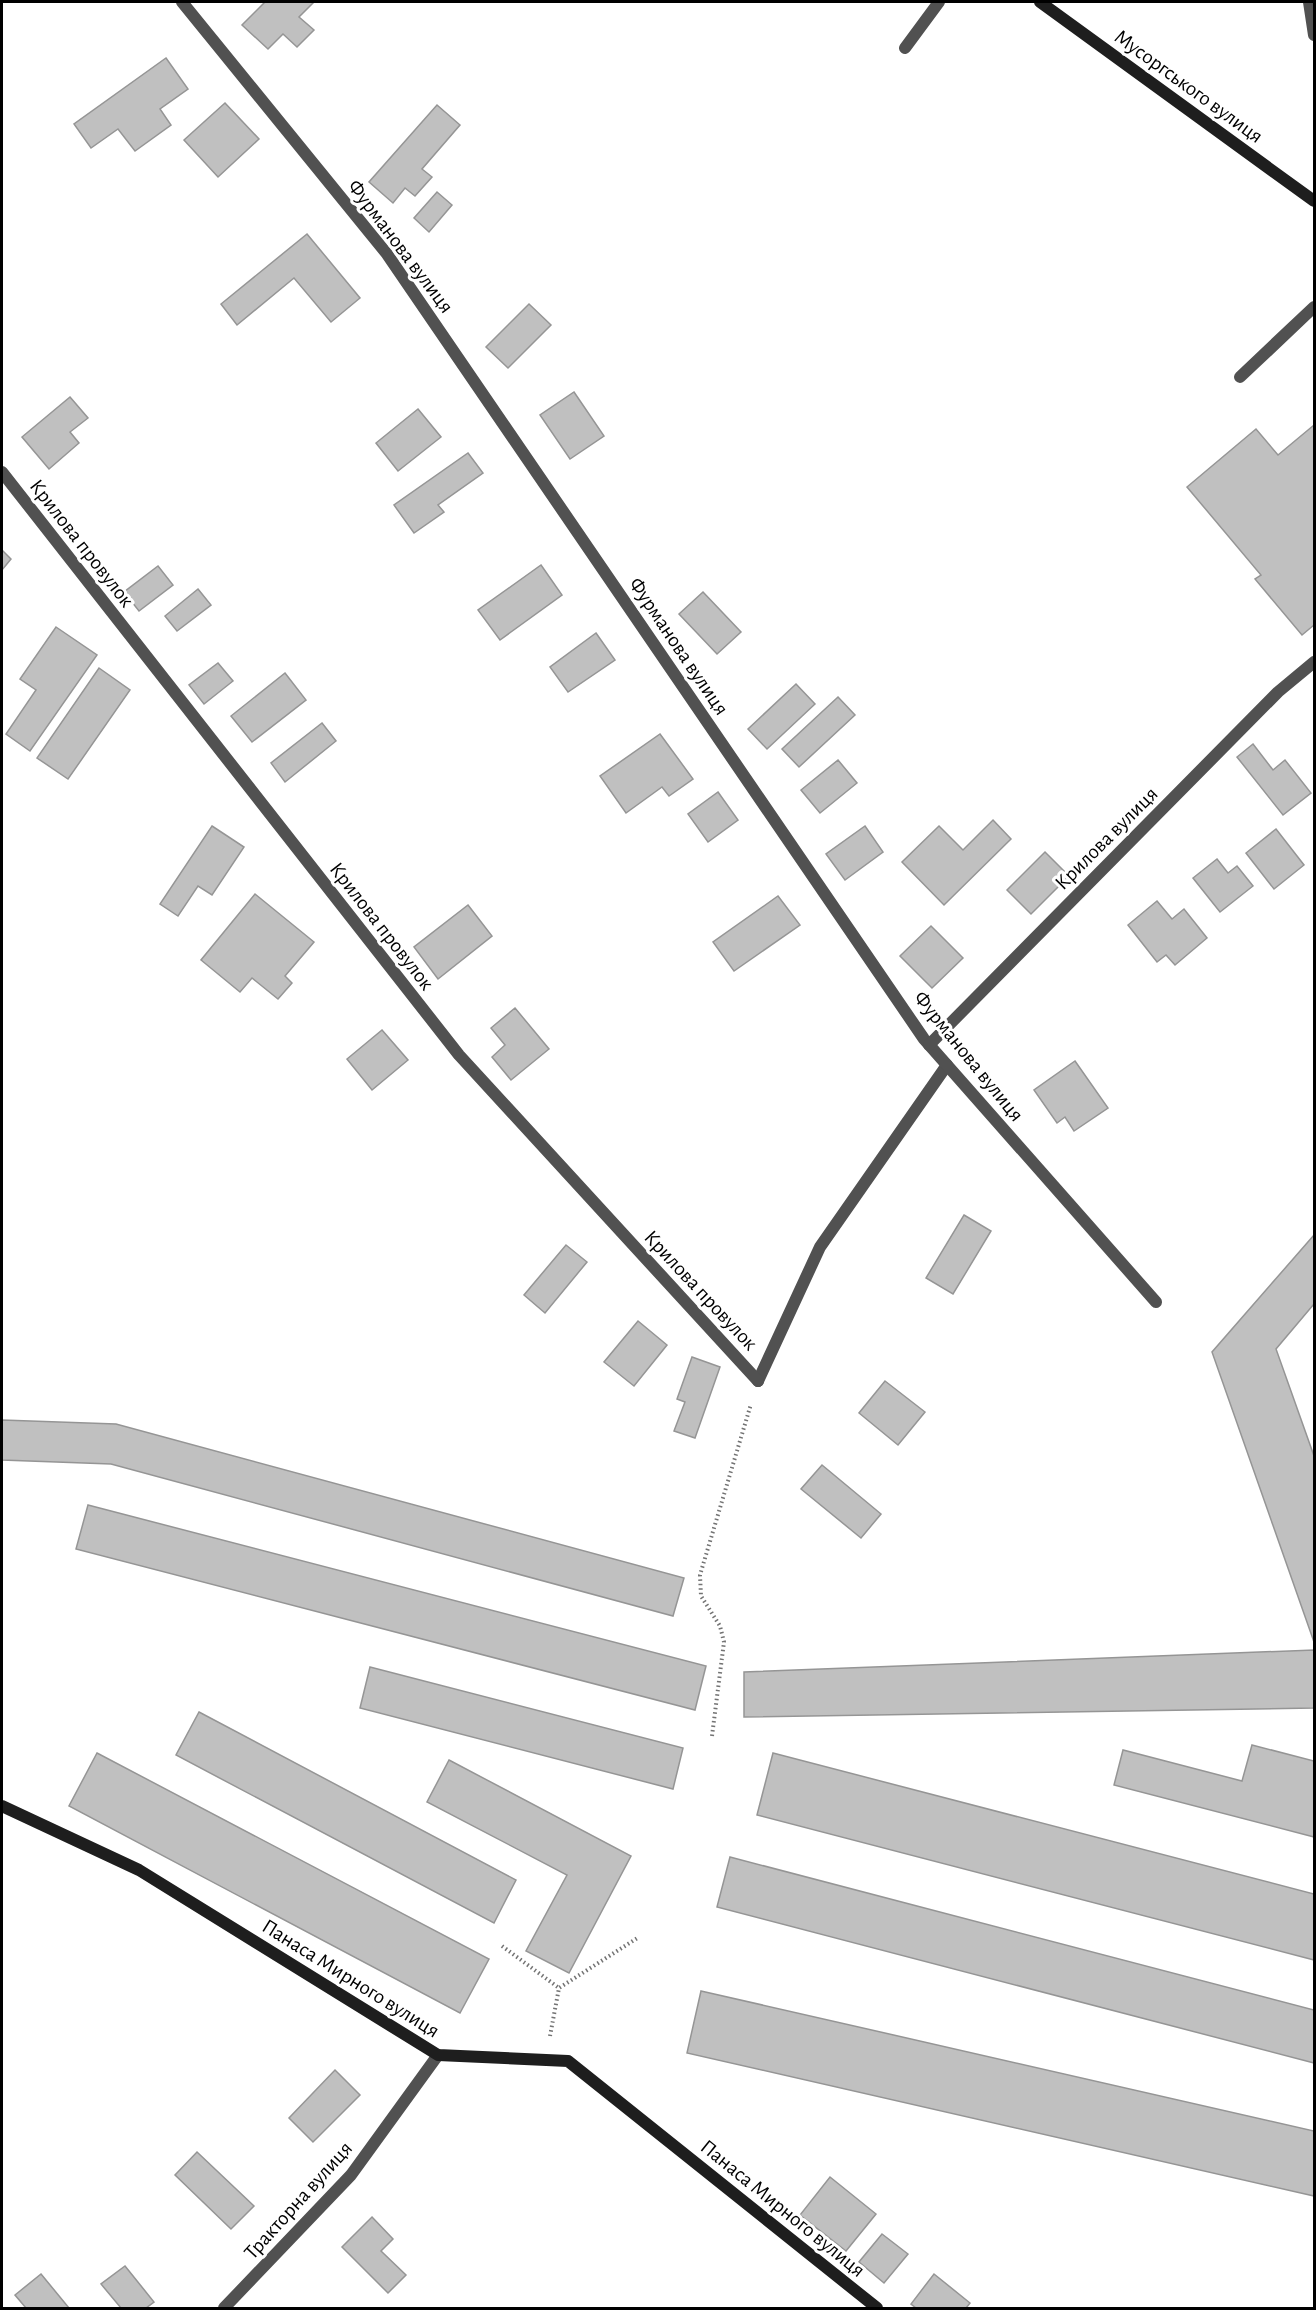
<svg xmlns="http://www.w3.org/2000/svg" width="1316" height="2310" font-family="'Alegreya Sans',sans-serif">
  <rect width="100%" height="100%" fill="#fff"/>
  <!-- building -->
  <g fill="#c0c0c0" stroke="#959595" stroke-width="1.5">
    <path d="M 265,2 L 314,2 L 299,17 L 314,30 L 297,47 L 283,34 L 268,49 L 242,25 Z"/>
    <path d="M 166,58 L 188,89 L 160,109 L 171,125 L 135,151 L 118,129 L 91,148 L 74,124 Z"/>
    <path d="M 225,103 L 259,139 L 218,177 L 184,140 Z"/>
    <path d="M 437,105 L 460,125 L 422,169 L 432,177 L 415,196 L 405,188 L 393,203 L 369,182 Z"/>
    <path d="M 437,192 L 452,205 L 429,232 L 414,218 Z"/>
    <path d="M 307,234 L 360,298 L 331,322 L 294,278 L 237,325 L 221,304 Z"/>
    <path d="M 529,304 L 551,325 L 508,368 L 486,347 Z"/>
    <path d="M 574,392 L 604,436 L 570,459 L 540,415 Z"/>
    <path d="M 70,397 L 88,418 L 70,432 L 79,443 L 49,469 L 22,437 Z"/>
    <path d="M 418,409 L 441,437 L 398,471 L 376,443 Z"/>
    <path d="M 1314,425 L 1314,625 L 1302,635 L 1255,579 L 1261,575 L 1187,487 L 1256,429 L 1278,455 Z"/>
    <path d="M 468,453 L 483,473 L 438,505 L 444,512 L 414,533 L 394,505 Z"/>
    <path d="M 2,550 L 11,559 L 2,570 Z"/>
    <path d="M 541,565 L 562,595 L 500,640 L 478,610 Z"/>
    <path d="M 158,566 L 173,585 L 139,611 L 124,592 Z"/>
    <path d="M 198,589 L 211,605 L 177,631 L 165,616 Z"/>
    <path d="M 703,592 L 741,632 L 717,654 L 679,614 Z"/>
    <path d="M 56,627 L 97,655 L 30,751 L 6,734 L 36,690 L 20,679 Z"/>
    <path d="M 596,633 L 615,660 L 568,692 L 550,667 Z"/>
    <path d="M 218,663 L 233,681 L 204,704 L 189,685 Z"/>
    <path d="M 99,668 L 130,690 L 68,779 L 37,758 Z"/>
    <path d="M 285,673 L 306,700 L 252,742 L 231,716 Z"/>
    <path d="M 796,684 L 815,704 L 767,749 L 748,729 Z"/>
    <path d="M 838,697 L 855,715 L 799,767 L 782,749 Z"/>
    <path d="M 322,723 L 336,741 L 285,782 L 271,763 Z"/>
    <path d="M 660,734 L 693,779 L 669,796 L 662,787 L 626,813 L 600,776 Z"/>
    <path d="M 1253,744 L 1273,770 L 1285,760 L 1311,793 L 1283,815 L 1237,757 Z"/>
    <path d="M 838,760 L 857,783 L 820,813 L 801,790 Z"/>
    <path d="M 718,792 L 738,820 L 708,842 L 688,814 Z"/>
    <path d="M 993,820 L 1011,839 L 944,905 L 902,862 L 939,826 L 963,850 Z"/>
    <path d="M 212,826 L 244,847 L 212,895 L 198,886 L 178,916 L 160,904 Z"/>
    <path d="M 865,826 L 883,852 L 845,880 L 826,854 Z"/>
    <path d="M 1276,829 L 1304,865 L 1274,889 L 1246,853 Z"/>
    <path d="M 1045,852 L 1069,876 L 1031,914 L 1007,890 Z"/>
    <path d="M 1217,859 L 1228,873 L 1237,866 L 1253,886 L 1220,912 L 1193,878 Z"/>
    <path d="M 255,894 L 314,942 L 285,976 L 292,983 L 278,999 L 252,978 L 240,992 L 201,960 Z"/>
    <path d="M 778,896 L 800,925 L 734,971 L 713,942 Z"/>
    <path d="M 1157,901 L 1172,919 L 1184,909 L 1207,938 L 1175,965 L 1166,955 L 1157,962 L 1128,925 Z"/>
    <path d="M 468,905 L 492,936 L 438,979 L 414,947 Z"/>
    <path d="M 931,926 L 963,958 L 932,988 L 900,956 Z"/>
    <path d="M 515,1008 L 549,1049 L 511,1080 L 492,1057 L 505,1045 L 491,1028 Z"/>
    <path d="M 382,1030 L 408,1060 L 372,1090 L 347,1059 Z"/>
    <path d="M 1075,1061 L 1108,1108 L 1074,1131 L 1065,1117 L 1057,1123 L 1034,1090 Z"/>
    <path d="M 964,1215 L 991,1231 L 953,1294 L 926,1278 Z"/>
    <path d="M 1314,1235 L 1314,1304 L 1276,1349 L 1314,1456 L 1314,1642 L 1212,1352 Z"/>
    <path d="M 566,1245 L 587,1262 L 545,1313 L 524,1295 Z"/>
    <path d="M 638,1321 L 667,1345 L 634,1386 L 604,1362 Z"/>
    <path d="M 692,1357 L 720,1367 L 695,1438 L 674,1431 L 685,1402 L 677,1399 Z"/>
    <path d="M 885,1381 L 925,1412 L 898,1445 L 859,1413 Z"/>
    <path d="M 2,1420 L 116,1424 L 684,1578 L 673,1616 L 111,1464 L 2,1460 Z"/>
    <path d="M 822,1465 L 881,1514 L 861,1538 L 801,1489 Z"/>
    <path d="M 88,1505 L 706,1666 L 695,1710 L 76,1549 Z"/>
    <path d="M 1314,1650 L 1314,1708 L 744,1717 L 744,1672 Z"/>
    <path d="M 370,1667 L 683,1748 L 673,1789 L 360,1708 Z"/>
    <path d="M 199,1712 L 516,1880 L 494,1923 L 176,1755 Z"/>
    <path d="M 1252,1745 L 1314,1761 L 1314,1837 L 1114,1785 L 1123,1750 L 1242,1781 Z"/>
    <path d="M 97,1753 L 489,1959 L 460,2013 L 69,1806 Z"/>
    <path d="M 773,1753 L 1314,1894 L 1314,1960 L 757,1815 Z"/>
    <path d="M 449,1760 L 631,1856 L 569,1973 L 526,1951 L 567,1875 L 427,1802 Z"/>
    <path d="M 730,1857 L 1314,2010 L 1314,2063 L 717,1907 Z"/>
    <path d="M 701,1991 L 1314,2131 L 1314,2196 L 687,2053 Z"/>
    <path d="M 335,2070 L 360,2095 L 313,2142 L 289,2118 Z"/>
    <path d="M 197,2152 L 254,2206 L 231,2229 L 175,2175 Z"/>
    <path d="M 830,2177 L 876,2214 L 846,2251 L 800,2215 Z"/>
    <path d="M 372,2217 L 393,2239 L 381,2251 L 406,2275 L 388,2293 L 342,2247 Z"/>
    <path d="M 882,2234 L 908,2254 L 884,2283 L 859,2262 Z"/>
    <path d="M 125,2266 L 154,2302 L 146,2308 L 121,2308 L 101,2284 Z"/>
    <path d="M 41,2274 L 69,2308 L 26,2308 L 15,2295 Z"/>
    <path d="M 934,2274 L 970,2303 L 966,2308 L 916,2308 L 911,2304 Z"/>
  </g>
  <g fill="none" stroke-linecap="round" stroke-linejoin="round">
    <!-- path -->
    <g stroke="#737373" stroke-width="4" stroke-dasharray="1.5 3" stroke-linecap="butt">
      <path d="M 712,1736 L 724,1642 L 720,1626 L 701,1596 L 700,1575 L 751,1404"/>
      <path d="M 502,1946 L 559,1988"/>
      <path d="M 550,2036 L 559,1988 L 639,1937"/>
    </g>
    <!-- lane -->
    <g stroke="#515151" stroke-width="12">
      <path d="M 1309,2 L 1314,35"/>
      <path d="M 905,48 L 939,2"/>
      <path d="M 1240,377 L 1314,307"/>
      <path d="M 758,1381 L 820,1247 L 947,1065"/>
    </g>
    <!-- street -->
    <g stroke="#515151" stroke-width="12">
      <path d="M 182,2 L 387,254 L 924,1039 L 1156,1302"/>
      <path d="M 2,472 L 459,1055 L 758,1381"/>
      <path d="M 929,1045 L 1278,692 L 1314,662"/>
      <path d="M 224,2308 L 351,2175 L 438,2055"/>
    </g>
    <!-- secondary -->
    <g stroke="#1e1e1e" stroke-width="12">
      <path d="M 1040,2 L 1314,201"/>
      <path d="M 2,1806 L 139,1870 L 438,2055 L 568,2061 L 877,2308"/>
    </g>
  </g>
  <g text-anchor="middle" stroke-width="6" stroke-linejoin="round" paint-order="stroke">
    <!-- street labels -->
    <g font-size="21" fill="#000" stroke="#fff">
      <text transform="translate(1189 86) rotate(36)" y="7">Мусоргського вулиця</text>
      <text transform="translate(401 246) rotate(53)" y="7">Фурманова вулиця</text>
      <text transform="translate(82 543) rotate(52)" y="7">Крилова провулок</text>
      <text transform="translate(679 646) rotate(56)" y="7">Фурманова вулиця</text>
      <text transform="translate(1106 838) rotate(-45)" y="7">Крилова вулиця</text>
      <text transform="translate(382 926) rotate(52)" y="7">Крилова провулок</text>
      <text transform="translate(969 1056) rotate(51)" y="7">Фурманова вулиця</text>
      <text transform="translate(701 1290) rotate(47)" y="7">Крилова провулок</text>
      <text transform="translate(351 1978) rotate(32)" y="7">Панаса Мирного вулиця</text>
      <text transform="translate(298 2200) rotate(-48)" y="7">Тракторна вулиця</text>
      <text transform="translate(783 2208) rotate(39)" y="7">Панаса Мирного вулиця</text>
    </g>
  </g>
  <!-- border -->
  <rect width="1316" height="2310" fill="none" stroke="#000000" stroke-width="6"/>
</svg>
